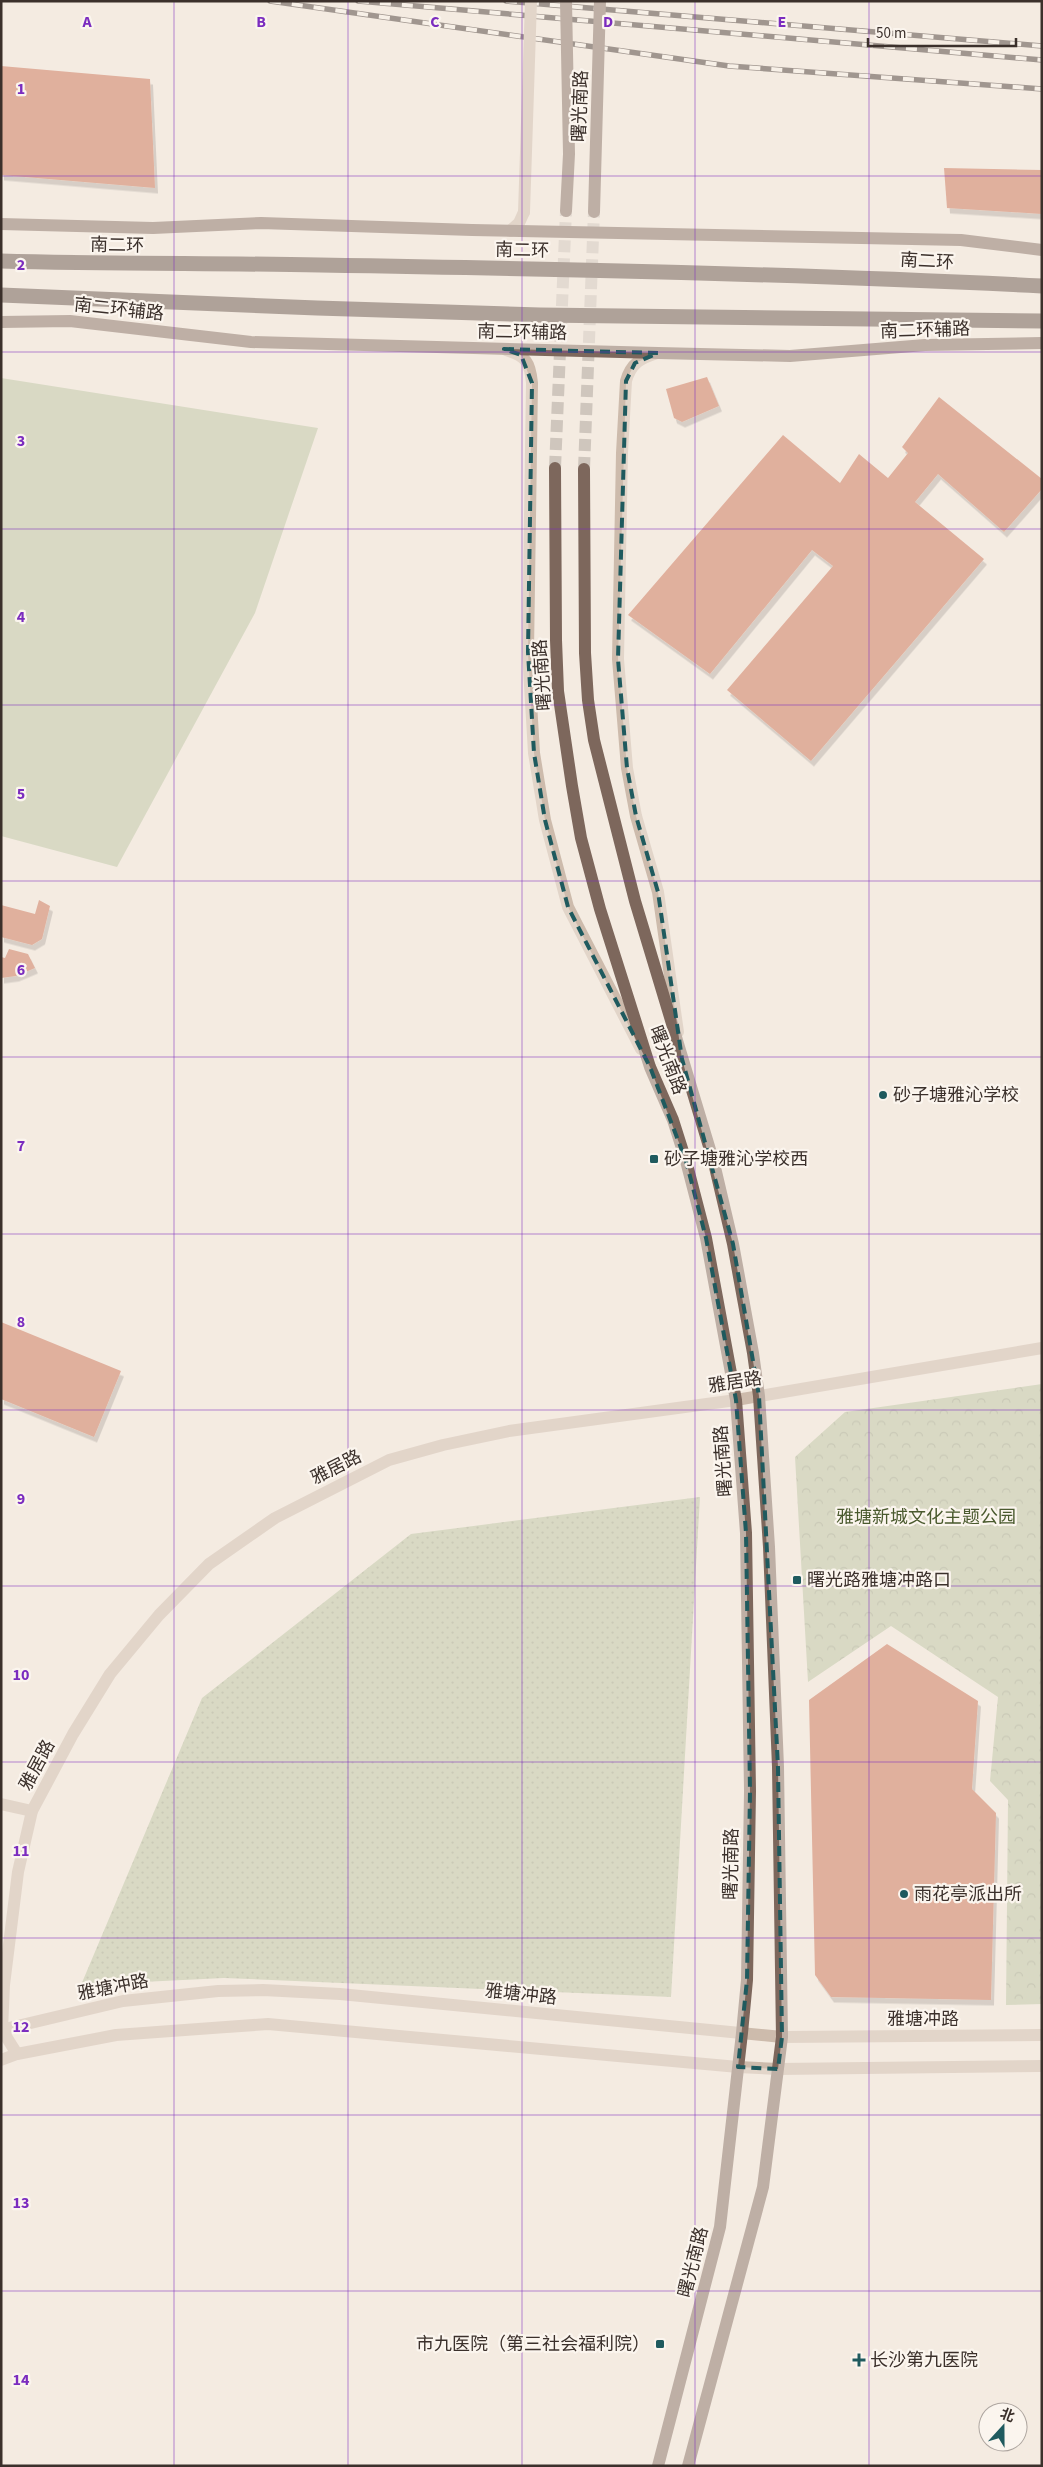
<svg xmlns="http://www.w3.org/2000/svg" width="1043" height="2467" font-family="'Source Sans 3','Noto Sans SC',sans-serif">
  <defs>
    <pattern id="grass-dots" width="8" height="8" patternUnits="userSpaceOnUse" patternTransform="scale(1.25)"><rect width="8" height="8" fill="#b8c4a0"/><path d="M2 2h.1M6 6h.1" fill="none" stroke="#97a083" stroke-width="1.8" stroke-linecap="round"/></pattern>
    <pattern id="park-crowns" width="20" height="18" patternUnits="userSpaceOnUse" patternTransform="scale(1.25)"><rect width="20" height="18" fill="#b8c4a0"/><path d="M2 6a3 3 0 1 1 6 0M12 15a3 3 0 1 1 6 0" fill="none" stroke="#97a083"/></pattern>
    <filter id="shadow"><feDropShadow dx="3" dy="5.5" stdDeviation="0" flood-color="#0004"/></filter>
  </defs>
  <rect width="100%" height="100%" fill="#f4ebe1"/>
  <!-- grass -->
  <path fill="url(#grass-dots)" d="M 700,1497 L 671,1997 L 224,1978 L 81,1985 L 202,1698 L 411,1534 Z"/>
  <!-- park -->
  <path fill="url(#park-crowns)" d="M 1042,1384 L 1042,2004 L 1006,2005 L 1008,1800 L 990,1781 L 998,1697 L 891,1626 L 808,1682 L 795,1457 L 845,1412 Z"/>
  <!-- pitch -->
  <path fill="#b8c4a0" d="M 1,378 L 318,428 L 255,613 L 117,867 L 1,836 Z"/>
  <!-- building -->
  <g fill="#c8694b" filter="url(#shadow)">
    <path d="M 1,66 L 150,79 L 155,188 L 1,175 Z"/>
    <path d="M 944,168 L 1042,170 L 1042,214 L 947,208 Z"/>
    <path d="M 707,377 L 719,406 L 682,422 L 674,418 L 666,389 Z"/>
    <path d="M 939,397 L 1042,479 L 1042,489 L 1004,532 L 938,474 L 915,502 L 984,559 L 811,761 L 727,690 L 833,566 L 812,550 L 710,674 L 628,615 L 783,435 L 840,483 L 859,454 L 888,478 L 908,453 L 902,447 Z"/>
    <path d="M 39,900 L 50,906 L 42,939 L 32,945 L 1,937 L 1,905 L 35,914 Z"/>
    <path d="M 9,949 L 28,954 L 35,968 L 16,976 L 1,978 L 1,957 L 5,958 Z"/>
    <path d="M 1,1322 L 121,1371 L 94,1437 L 1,1399 Z"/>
    <path d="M 887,1644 L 978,1701 L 972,1789 L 996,1813 L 991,2000 L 831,1997 L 815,1975 L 809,1700 Z"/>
  </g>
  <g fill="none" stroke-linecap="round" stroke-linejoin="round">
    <!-- major-tunnel -->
    <g stroke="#cfc6bd" stroke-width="12" stroke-dasharray="12 6" stroke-linecap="butt">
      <path d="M 555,468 L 566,211"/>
      <path d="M 584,469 L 594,212"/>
    </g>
    <!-- minor -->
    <g stroke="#cdbbac" stroke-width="12">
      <path d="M 510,231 L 519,223 L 524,212"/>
      <path d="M 506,350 C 526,356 530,362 532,383 L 528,652 L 534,753 L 545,820 L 568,907 L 641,1049"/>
      <path d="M 657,353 C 641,358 631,363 626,381 L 622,453 L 618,659 L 627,768 L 636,816 L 658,892 L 678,1032"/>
      <path d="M 1,1804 L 32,1811"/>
      <path d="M 1,2030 L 123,2001 L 218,1991 L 263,1990 L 340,1994 L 782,2037 L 1042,2035"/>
      <path d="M 17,2054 L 2,2030 L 4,1985 L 18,1872 L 32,1811 L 73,1734 L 110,1674 L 159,1615 L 209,1564 L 275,1518 L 389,1460 L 443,1445 L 509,1431 L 736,1400 L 1042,1348"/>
      <path d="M 1,2060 L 17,2054 L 116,2035 L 268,2024 L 738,2067 L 778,2069 L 1042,2066"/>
    </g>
    <!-- major -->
    <g stroke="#7d675c" stroke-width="12">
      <path d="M 1,224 L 153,228 L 261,223 L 472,230 L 961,240 L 1042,250"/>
      <path d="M 1,322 L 70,321 L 251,342 L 658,353 L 790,356 L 925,345 L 1042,343"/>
      <path d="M 555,468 L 556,640 L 558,691 L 572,786 L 581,838 L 600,909 L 650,1067 L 673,1120 L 686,1161 L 706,1238 L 736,1400 L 746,1533 L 750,1791 L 747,1980 L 742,2033 L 720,2227 L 658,2466"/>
      <path d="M 584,469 L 585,653 L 588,700 L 594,740 L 635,901 L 714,1163 L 733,1244 L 753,1353 L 759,1396 L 769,1547 L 778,1767 L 782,2037 L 763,2187 L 688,2466"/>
    </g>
    <!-- highway -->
    <g stroke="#5c4a42" stroke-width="15">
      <path d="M 1,261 C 108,264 214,263 320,265 C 561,269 802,274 1042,286"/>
      <path d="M 1,295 L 317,308 L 540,315 L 1042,321"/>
    </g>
    <defs>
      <g id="rail">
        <path d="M 270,1 L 729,66 L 1042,89"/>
        <path d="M 358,1 L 1042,60"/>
        <path d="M 506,1 L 1042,46"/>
      </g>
    </defs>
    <!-- rail casing -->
    <use href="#rail" stroke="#3b302b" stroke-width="5.5"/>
    <!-- rail -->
    <use href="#rail" stroke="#fbf5ee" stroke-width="4" stroke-dasharray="11" stroke-linecap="butt"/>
    <!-- minor-bridge -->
    <path stroke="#cdbbac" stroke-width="12" d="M 524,212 L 531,1"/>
    <!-- major-bridge -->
    <g stroke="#7d675c" stroke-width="12">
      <path d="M 566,211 L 569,154 L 566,1"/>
      <path d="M 594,212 L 600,1"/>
    </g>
  </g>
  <!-- marked area -->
  <path d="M0 0H1043V2467H0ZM 504,349 L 658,353 L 635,363 L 626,381 L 618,659 L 627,768 L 636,816 L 658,892 L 682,1059 L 733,1244 L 759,1396 L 778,1767 L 782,2037 L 778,2069 L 738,2067 L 747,1980 L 750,1791 L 746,1533 L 736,1400 L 706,1238 L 686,1161 L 650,1067 L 568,907 L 545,820 L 534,753 L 528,652 L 532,383 L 521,355 Z" fill="#f4ebe1" fill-opacity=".55" fill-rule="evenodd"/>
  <path fill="none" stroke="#1f5a5e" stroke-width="4" stroke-dasharray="10 6" stroke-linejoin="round" d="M 504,349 L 658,353 L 635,363 L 626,381 L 618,659 L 627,768 L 636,816 L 658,892 L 682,1059 L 733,1244 L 759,1396 L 778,1767 L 782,2037 L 778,2069 L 738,2067 L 747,1980 L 750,1791 L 746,1533 L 736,1400 L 706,1238 L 686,1161 L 650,1067 L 568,907 L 545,820 L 534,753 L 528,652 L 532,383 L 521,355 Z"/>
  <!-- grid -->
  <path fill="none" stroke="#7b2cbf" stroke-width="1" stroke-opacity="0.55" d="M 174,1 L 174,2466M 348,1 L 348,2466M 522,1 L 522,2466M 695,1 L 695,2466M 869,1 L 869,2466M 1,176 L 1042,176M 1,352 L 1042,352M 1,529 L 1042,529M 1,705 L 1042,705M 1,881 L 1042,881M 1,1057 L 1042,1057M 1,1234 L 1042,1234M 1,1410 L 1042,1410M 1,1586 L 1042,1586M 1,1762 L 1042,1762M 1,1938 L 1042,1938M 1,2115 L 1042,2115M 1,2291 L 1042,2291"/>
  <!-- markers -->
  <g fill="#1f5a5e" stroke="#fbf5ee" stroke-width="2">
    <circle cx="883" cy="1095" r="5"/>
    <rect x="649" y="1154" width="10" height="10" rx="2.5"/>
    <rect x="792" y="1575" width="10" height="10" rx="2.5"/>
    <circle cx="904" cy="1894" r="5"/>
    <rect x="655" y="2339" width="10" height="10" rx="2.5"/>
    <path d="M856.5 2352.5h5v5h5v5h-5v5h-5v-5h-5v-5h5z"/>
  </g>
  <g text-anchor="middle" stroke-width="4.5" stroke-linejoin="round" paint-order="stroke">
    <!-- street labels -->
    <g font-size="18" fill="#3b302b" stroke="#fbf5ee">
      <text transform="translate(580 106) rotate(-88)" y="6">曙光南路</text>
      <text transform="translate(117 245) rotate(1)" y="6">南二环</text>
      <text transform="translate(522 250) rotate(1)" y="6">南二环</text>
      <text transform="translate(927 261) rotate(3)" y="6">南二环</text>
      <text transform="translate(119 309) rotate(6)" y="6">南二环辅路</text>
      <text transform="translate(925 330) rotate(-2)" y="6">南二环辅路</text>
      <text transform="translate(522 332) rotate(1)" y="6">南二环辅路</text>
      <text transform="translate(542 675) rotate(-94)" y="6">曙光南路</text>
      <text transform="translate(668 1060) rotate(69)" y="6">曙光南路</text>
      <text transform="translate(735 1382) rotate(-9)" y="6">雅居路</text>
      <text transform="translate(723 1461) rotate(-94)" y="6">曙光南路</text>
      <text transform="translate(336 1467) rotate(-27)" y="6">雅居路</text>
      <text transform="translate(37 1765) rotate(-62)" y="6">雅居路</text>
      <text transform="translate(731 1864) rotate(-89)" y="6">曙光南路</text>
      <text transform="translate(113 1987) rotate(-11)" y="6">雅塘冲路</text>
      <text transform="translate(521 1994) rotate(6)" y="6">雅塘冲路</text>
      <text x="923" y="2025">雅塘冲路</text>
      <text transform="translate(693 2262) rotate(-76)" y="6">曙光南路</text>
    </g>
    <!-- poi labels -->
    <g font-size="18" fill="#3b302b" stroke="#fbf5ee" text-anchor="start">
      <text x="893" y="1101">砂子塘雅沁学校</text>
      <text x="664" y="1165">砂子塘雅沁学校西</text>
      <text x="807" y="1586">曙光路雅塘冲路口</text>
      <text x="914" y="1900">雨花亭派出所</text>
      <text x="650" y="2350" text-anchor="end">市九医院（第三社会福利院）</text>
      <text x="870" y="2366">长沙第九医院</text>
    </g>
    <!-- park labels -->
    <g font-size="18" fill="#4a5a2e" stroke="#fbf5ee">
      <text x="926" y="1523">雅塘新城文化主题公园</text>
    </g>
  </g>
  <g font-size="16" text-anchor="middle" font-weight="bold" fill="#7b2cbf" stroke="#fbf5ee" stroke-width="4.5" stroke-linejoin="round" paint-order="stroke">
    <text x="87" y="27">A</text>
    <text x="261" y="27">B</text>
    <text x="435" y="27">C</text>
    <text x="608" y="27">D</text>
    <text x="782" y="27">E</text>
    <text x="21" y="94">1</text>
    <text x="21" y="270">2</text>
    <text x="21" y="446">3</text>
    <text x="21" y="622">4</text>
    <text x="21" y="799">5</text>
    <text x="21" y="975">6</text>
    <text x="21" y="1151">7</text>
    <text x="21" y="1327">8</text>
    <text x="21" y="1504">9</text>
    <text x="21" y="1680">10</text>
    <text x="21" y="1856">11</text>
    <text x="21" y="2032">12</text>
    <text x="21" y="2208">13</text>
    <text x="21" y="2385">14</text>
  </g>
  <!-- border -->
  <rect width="1043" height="2467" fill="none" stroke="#3b302b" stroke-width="5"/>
  <!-- north arrow -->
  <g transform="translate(1003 2427) rotate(21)"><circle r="24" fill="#fbf5ee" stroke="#aea6a0"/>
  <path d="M0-4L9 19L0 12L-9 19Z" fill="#1f5a5e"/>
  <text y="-8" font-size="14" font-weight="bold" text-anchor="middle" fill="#3b302b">北</text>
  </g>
  <!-- scale -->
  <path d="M868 38v8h148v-8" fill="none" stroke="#3b302b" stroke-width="2.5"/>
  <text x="876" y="38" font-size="15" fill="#3b302b" stroke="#fbf5ee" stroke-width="4" paint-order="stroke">50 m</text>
</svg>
